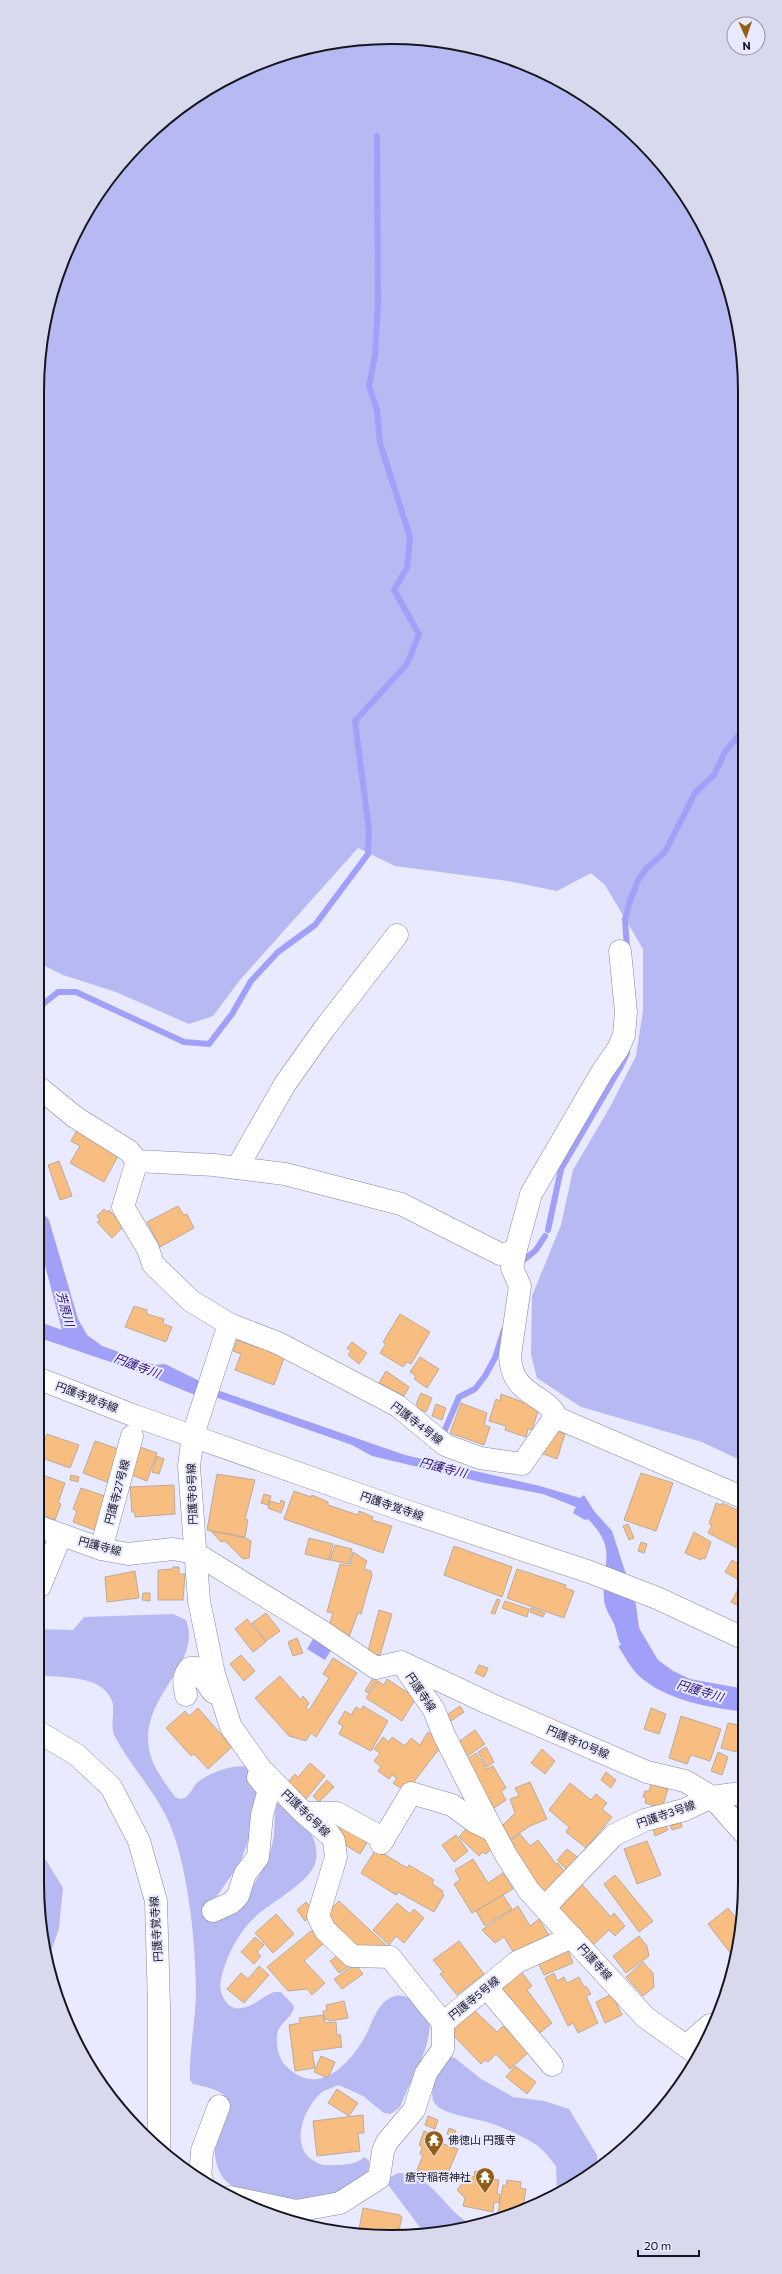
<svg xmlns="http://www.w3.org/2000/svg" width="782" height="2274" font-family="Commissioner,'Noto Sans JP',sans-serif">
  <rect width="100%" height="100%" fill="#e9eaff"/>
  <!-- green -->
  <g fill="#b7b9f3">
    <path d="M 414,38 L 482,49 L 568,85 L 657,158 L 718,255 L 742,345 L 744,1462 L 702,1442 L 581,1407 L 537,1378 L 531,1355 L 532,1296 L 561,1225 L 573,1170 L 610,1107 L 636,1056 L 643,1011 L 643,949 L 605,885 L 591,873 L 557,891 L 508,881 L 395,866 L 358,848 L 240,980 L 213,1016 L 189,1024 L 116,992 L 63,975 L 37,962 L 37,391 L 49,300 L 73,235 L 110,176 L 157,125 L 214,85 L 277,56 L 345,40 Z"/>
    <path d="M 173,1614 L 186,1620 C 204,1667 133,1699 151,1757 C 155,1771 167,1785 175,1797 C 178,1798 180,1800 184,1798 C 190,1796 193,1786 198,1782 C 208,1773 239,1762 250,1768 L 259,1792 L 250,1836 L 240,1863 L 217,1896 L 211,1902 L 241,1901 C 257,1881 271,1860 274,1834 C 275,1822 274,1812 277,1800 C 296,1815 320,1831 316,1860 C 313,1881 271,1902 255,1917 C 241,1930 230,1949 224,1968 C 221,1977 218,1988 223,1997 C 227,2005 233,2010 242,2008 C 255,2006 263,1996 274,1992 L 281,1992 L 294,2006 C 293,2019 278,2022 277,2036 C 276,2047 279,2060 287,2067 C 318,2097 348,2066 365,2037 C 372,2024 377,2003 392,1997 C 410,1990 420,2009 430,2021 C 430,2052 411,2078 400,2107 L 391,2114 L 384,2113 L 363,2096 L 339,2085 C 334,2087 327,2089 322,2092 C 302,2109 287,2152 320,2164 C 324,2166 331,2165 335,2165 C 346,2165 356,2164 365,2157 L 369,2161 C 371,2179 354,2183 340,2190 C 318,2202 293,2200 269,2195 C 257,2193 241,2192 231,2185 C 213,2174 212,2145 218,2127 C 222,2117 233,2113 228,2100 C 224,2090 202,2086 193,2084 L 190,2080 C 189,2052 195,2023 196,1995 C 196,1948 189,1874 172,1830 C 160,1796 132,1769 115,1737 C 109,1725 116,1712 112,1701 C 102,1674 60,1678 37,1675 L 37,1629 L 73,1630 L 84,1617 Z"/>
    <path d="M 37,1857 L 46,1860 L 63,1888 L 59,1928 L 47,1963 C 37,1930 37,1891 37,1857 Z"/>
    <path d="M 450,2057 L 455,2058 L 481,2079 L 513,2097 L 544,2101 L 569,2109 L 597,2155 L 597,2170 L 588,2177 L 557,2191 L 556,2166 C 550,2159 543,2149 535,2144 C 522,2136 505,2128 490,2123 C 477,2118 440,2115 434,2102 C 427,2087 442,2068 450,2057 Z"/>
    <path d="M 398,2173 C 434,2172 443,2213 475,2226 L 425,2234 L 386,2182 L 389,2178 Z"/>
  </g>
  <!-- water -->
  <g fill="#a0a0f9">
    <path d="M 37,1189 L 45,1215 L 49,1220 L 78,1319 L 87,1335 L 102,1346 L 155,1365 L 165,1364 L 220,1391 L 405,1455 L 540,1486 L 580,1498 L 584,1495 L 594,1511 L 612,1531 L 636,1605 L 639,1628 L 658,1660 L 673,1671 L 690,1679 L 745,1689 L 745,1712 C 708,1707 666,1701 638,1675 C 630,1667 624,1655 618,1646 L 621,1645 C 617,1638 617,1631 614,1624 C 610,1615 605,1610 604,1599 C 601,1562 619,1551 588,1519 L 585,1520 L 573,1513 L 576,1507 L 543,1494 L 485,1483 L 372,1456 L 352,1445 L 218,1398 L 200,1397 L 134,1370 L 37,1337 L 37,1321 L 62,1330 L 37,1235 Z"/>
    <path d="M 316,1634 L 334,1645 L 325,1660 L 307,1649 Z"/>
  </g>
  <g fill="none" stroke-linecap="round" stroke-linejoin="round">
    <!-- stream -->
    <g stroke="#a0a0f9" stroke-width="6">
      <path d="M 627,949 L 625,919 L 630,901 L 638,880 L 646,869 L 665,852 L 695,793 L 714,775 L 725,752 L 743,730"/>
      <path d="M 37,1009 L 58,992 L 76,992 L 184,1042 L 209,1044 L 232,1014 L 251,981 L 278,952 L 315,925 L 368,854 L 369,831 L 355,721 L 407,664 L 419,634 L 394,590 L 407,568 L 410,537 L 380,443 L 377,410 L 369,386 L 375,355 L 378,305 L 377,136"/>
      <path d="M 548,1230 L 561,1169 L 621,1066 L 627,1053"/>
      <path d="M 519,1264 L 536,1250 L 545,1236"/>
      <path d="M 444,1432 L 459,1397 L 475,1389 L 485,1376 L 495,1358 L 504,1330"/>
    </g>
  </g>
  <!-- building -->
  <g fill="#f7bd81" stroke="#bbab9c">
    <path d="M 78,1128 L 113,1148 L 111,1153 L 118,1156 L 104,1182 L 70,1163 L 80,1146 L 71,1141 Z"/>
    <path d="M 59,1161 L 72,1196 L 60,1200 L 48,1165 Z"/>
    <path d="M 178,1206 L 184,1215 L 187,1214 L 194,1228 L 160,1247 L 147,1222 Z"/>
    <path d="M 104,1209 L 107,1212 L 109,1210 L 124,1226 L 112,1238 L 97,1222 L 100,1220 L 97,1216 Z"/>
    <path d="M 134,1306 L 147,1310 L 147,1314 L 164,1319 L 163,1324 L 172,1327 L 166,1342 L 125,1327 Z"/>
    <path d="M 400,1314 L 430,1332 L 411,1364 L 407,1362 L 403,1367 L 380,1353 L 386,1344 L 383,1342 Z"/>
    <path d="M 237,1340 L 258,1348 L 258,1346 L 284,1358 L 274,1385 L 235,1370 L 241,1354 L 233,1351 Z"/>
    <path d="M 352,1342 L 367,1353 L 359,1364 L 348,1355 L 351,1351 L 347,1348 Z"/>
    <path d="M 420,1357 L 439,1369 L 427,1388 L 414,1379 L 416,1376 L 410,1372 Z"/>
    <path d="M 386,1371 L 409,1387 L 404,1396 L 379,1383 Z"/>
    <path d="M 421,1393 L 432,1398 L 426,1412 L 417,1408 L 418,1405 L 416,1404 Z"/>
    <path d="M 501,1394 L 539,1408 L 532,1430 L 528,1429 L 526,1437 L 505,1430 L 506,1426 L 489,1421 L 496,1399 L 500,1401 Z"/>
    <path d="M 461,1403 L 487,1413 L 484,1425 L 490,1427 L 484,1445 L 450,1433 Z"/>
    <path d="M 436,1404 L 446,1408 L 442,1420 L 432,1416 Z"/>
    <path d="M 553,1430 L 565,1434 L 557,1459 L 541,1453 Z"/>
    <path d="M 47,1434 L 79,1445 L 70,1468 L 39,1457 Z"/>
    <path d="M 95,1441 L 124,1451 L 112,1484 L 83,1473 Z"/>
    <path d="M 140,1447 L 157,1453 L 147,1481 L 132,1475 Z"/>
    <path d="M 157,1456 L 164,1459 L 159,1474 L 152,1472 Z"/>
    <path d="M 37,1473 L 65,1483 L 58,1503 L 61,1504 L 55,1520 L 41,1515 L 43,1506 L 37,1504 Z"/>
    <path d="M 641,1473 L 673,1483 L 656,1531 L 624,1520 Z"/>
    <path d="M 217,1474 L 255,1480 L 245,1519 L 248,1520 L 245,1537 L 207,1530 Z"/>
    <path d="M 71,1475 L 79,1477 L 78,1482 L 70,1480 Z"/>
    <path d="M 174,1485 L 175,1514 L 135,1517 L 135,1512 L 132,1512 L 130,1487 Z"/>
    <path d="M 81,1488 L 108,1497 L 97,1531 L 73,1522 L 77,1511 L 73,1509 Z"/>
    <path d="M 294,1491 L 311,1497 L 312,1495 L 328,1502 L 328,1505 L 358,1515 L 359,1511 L 373,1517 L 372,1520 L 392,1526 L 383,1553 L 284,1519 Z"/>
    <path d="M 264,1494 L 271,1496 L 268,1505 L 261,1503 Z"/>
    <path d="M 281,1500 L 285,1502 L 281,1513 L 268,1508 L 270,1501 L 280,1504 Z"/>
    <path d="M 716,1503 L 721,1505 L 722,1503 L 744,1513 L 744,1547 L 739,1544 L 737,1548 L 708,1533 L 712,1525 L 709,1524 Z"/>
    <path d="M 628,1524 L 634,1538 L 629,1540 L 623,1526 Z"/>
    <path d="M 211,1531 L 246,1538 L 251,1541 L 249,1558 L 243,1559 L 225,1541 L 221,1542 Z"/>
    <path d="M 694,1532 L 711,1542 L 705,1559 L 702,1558 L 701,1560 L 685,1553 Z"/>
    <path d="M 309,1538 L 333,1544 L 329,1560 L 305,1554 Z"/>
    <path d="M 641,1542 L 647,1544 L 644,1553 L 638,1551 Z"/>
    <path d="M 335,1545 L 352,1549 L 349,1564 L 330,1560 Z"/>
    <path d="M 454,1546 L 512,1567 L 502,1597 L 444,1575 Z"/>
    <path d="M 353,1552 L 367,1561 L 364,1569 L 371,1571 L 372,1575 L 361,1614 L 358,1613 L 349,1637 L 329,1626 L 333,1613 L 327,1612 L 340,1564 L 350,1566 Z"/>
    <path d="M 732,1560 L 744,1567 L 744,1583 L 725,1572 Z"/>
    <path d="M 173,1567 L 179,1567 L 179,1574 L 185,1574 L 183,1600 L 158,1600 L 158,1570 L 173,1569 Z"/>
    <path d="M 517,1569 L 566,1585 L 565,1588 L 574,1591 L 564,1618 L 507,1598 Z"/>
    <path d="M 135,1571 L 139,1598 L 107,1602 L 105,1577 Z"/>
    <path d="M 740,1586 L 744,1589 L 744,1609 L 731,1602 Z"/>
    <path d="M 143,1593 L 150,1593 L 150,1601 L 142,1600 Z"/>
    <path d="M 497,1599 L 500,1600 L 495,1614 L 491,1613 Z"/>
    <path d="M 505,1601 L 529,1609 L 527,1617 L 502,1608 Z"/>
    <path d="M 531,1608 L 545,1613 L 543,1617 L 530,1612 Z"/>
    <path d="M 379,1610 L 392,1614 L 380,1655 L 375,1655 L 368,1651 Z"/>
    <path d="M 266,1613 L 280,1631 L 266,1641 L 252,1623 Z"/>
    <path d="M 247,1619 L 266,1642 L 253,1652 L 235,1629 Z"/>
    <path d="M 297,1638 L 303,1653 L 293,1656 L 288,1642 Z"/>
    <path d="M 241,1655 L 255,1671 L 244,1681 L 230,1664 Z"/>
    <path d="M 333,1658 L 357,1673 L 316,1737 L 311,1733 L 306,1741 L 289,1736 L 255,1698 L 280,1676 L 301,1700 L 303,1696 L 309,1703 L 306,1708 L 309,1710 L 329,1678 L 323,1674 Z"/>
    <path d="M 479,1665 L 488,1668 L 484,1677 L 475,1673 Z"/>
    <path d="M 373,1678 L 377,1680 L 368,1693 L 365,1691 Z"/>
    <path d="M 387,1679 L 416,1698 L 402,1721 L 366,1698 L 378,1681 L 384,1685 Z"/>
    <path d="M 363,1706 L 388,1721 L 371,1751 L 339,1734 L 343,1726 L 338,1723 L 345,1711 L 351,1715 L 356,1707 L 361,1710 Z"/>
    <path d="M 460,1706 L 464,1712 L 451,1721 L 447,1715 Z"/>
    <path d="M 198,1708 L 232,1747 L 208,1769 L 194,1754 L 191,1756 L 166,1728 L 185,1711 L 189,1716 Z"/>
    <path d="M 651,1708 L 666,1714 L 659,1734 L 644,1729 Z"/>
    <path d="M 681,1716 L 721,1729 L 710,1761 L 691,1755 L 687,1764 L 669,1758 Z"/>
    <path d="M 728,1723 L 745,1726 L 745,1754 L 721,1748 Z"/>
    <path d="M 475,1730 L 485,1744 L 466,1757 L 456,1744 Z"/>
    <path d="M 428,1732 L 443,1744 L 406,1792 L 393,1783 L 397,1778 L 392,1775 L 389,1779 L 378,1771 L 381,1767 L 374,1761 L 380,1753 L 374,1749 L 383,1737 L 389,1742 L 392,1737 L 405,1746 L 411,1738 L 420,1745 Z"/>
    <path d="M 486,1747 L 494,1762 L 487,1767 L 478,1752 Z"/>
    <path d="M 542,1749 L 555,1761 L 545,1774 L 531,1763 Z"/>
    <path d="M 718,1752 L 728,1757 L 722,1775 L 711,1771 Z"/>
    <path d="M 476,1753 L 487,1769 L 493,1766 L 506,1788 L 501,1791 L 506,1800 L 494,1808 L 490,1800 L 487,1801 L 464,1761 Z"/>
    <path d="M 310,1763 L 325,1776 L 306,1799 L 287,1783 L 295,1774 L 298,1777 Z"/>
    <path d="M 606,1772 L 616,1780 L 611,1788 L 601,1780 Z"/>
    <path d="M 327,1780 L 334,1787 L 319,1802 L 313,1796 Z"/>
    <path d="M 530,1782 L 547,1819 L 530,1826 L 505,1843 L 498,1830 L 515,1813 L 510,1799 L 519,1796 L 515,1788 Z"/>
    <path d="M 570,1783 L 591,1800 L 596,1794 L 607,1803 L 602,1809 L 612,1817 L 586,1848 L 566,1832 L 569,1827 L 549,1810 Z"/>
    <path d="M 651,1784 L 668,1789 L 662,1808 L 645,1803 L 646,1798 L 643,1797 L 645,1791 L 649,1791 Z"/>
    <path d="M 342,1821 L 371,1836 L 360,1854 L 342,1843 L 344,1838 L 335,1832 Z"/>
    <path d="M 681,1822 L 682,1827 L 672,1830 L 670,1826 Z"/>
    <path d="M 470,1824 L 493,1847 L 486,1854 L 483,1852 L 479,1856 L 459,1837 Z"/>
    <path d="M 665,1824 L 668,1830 L 655,1836 L 653,1829 Z"/>
    <path d="M 520,1834 L 530,1846 L 538,1840 L 556,1864 L 558,1863 L 567,1875 L 542,1898 L 506,1844 Z"/>
    <path d="M 456,1835 L 468,1851 L 454,1862 L 442,1845 Z"/>
    <path d="M 647,1841 L 661,1875 L 637,1884 L 624,1849 Z"/>
    <path d="M 376,1849 L 407,1868 L 409,1865 L 434,1880 L 432,1884 L 443,1891 L 442,1894 L 444,1895 L 434,1912 L 398,1892 L 396,1895 L 361,1873 Z"/>
    <path d="M 567,1849 L 581,1860 L 570,1873 L 557,1860 Z"/>
    <path d="M 473,1859 L 488,1883 L 503,1873 L 513,1889 L 472,1913 L 454,1884 L 460,1880 L 455,1870 Z"/>
    <path d="M 615,1875 L 653,1921 L 639,1932 L 604,1884 Z"/>
    <path d="M 578,1880 L 611,1917 L 614,1913 L 625,1926 L 615,1936 L 609,1930 L 590,1948 L 554,1906 Z"/>
    <path d="M 503,1895 L 512,1909 L 485,1926 L 476,1911 Z"/>
    <path d="M 339,1901 L 388,1947 L 356,1951 L 346,1940 L 349,1938 L 325,1915 Z"/>
    <path d="M 306,1902 L 315,1913 L 305,1921 L 297,1910 Z"/>
    <path d="M 397,1903 L 410,1914 L 414,1909 L 424,1918 L 404,1943 L 396,1936 L 389,1945 L 373,1930 Z"/>
    <path d="M 518,1906 L 530,1926 L 539,1919 L 550,1937 L 535,1948 L 532,1942 L 514,1953 L 504,1937 L 495,1943 L 482,1930 Z"/>
    <path d="M 728,1908 L 740,1923 L 735,1959 L 708,1924 Z"/>
    <path d="M 276,1914 L 294,1934 L 273,1953 L 255,1933 Z"/>
    <path d="M 311,1931 L 314,1931 L 325,1942 L 304,1961 L 325,1983 L 312,1995 L 307,1989 L 288,1991 L 267,1967 Z"/>
    <path d="M 639,1936 L 647,1946 L 649,1956 L 626,1973 L 613,1956 Z"/>
    <path d="M 255,1937 L 264,1945 L 257,1952 L 261,1956 L 254,1964 L 241,1952 Z"/>
    <path d="M 459,1941 L 484,1974 L 457,1995 L 440,1974 L 443,1972 L 433,1960 Z"/>
    <path d="M 567,1948 L 573,1963 L 544,1975 L 536,1958 Z"/>
    <path d="M 343,1952 L 352,1964 L 339,1973 L 330,1961 Z"/>
    <path d="M 643,1962 L 653,1973 L 654,1987 L 643,1996 L 626,1977 Z"/>
    <path d="M 355,1964 L 363,1974 L 342,1989 L 334,1979 Z"/>
    <path d="M 259,1966 L 269,1975 L 244,2003 L 227,1989 L 241,1973 L 248,1979 Z"/>
    <path d="M 520,1970 L 532,1986 L 527,1990 L 552,2023 L 536,2036 L 495,1988 Z"/>
    <path d="M 554,1973 L 557,1981 L 564,1977 L 567,1983 L 579,1977 L 584,1987 L 586,1986 L 591,1994 L 586,1996 L 598,2023 L 578,2033 L 573,2023 L 568,2026 L 545,1978 Z"/>
    <path d="M 612,1994 L 622,2015 L 605,2023 L 596,2002 Z"/>
    <path d="M 344,2001 L 348,2018 L 329,2021 L 329,2019 L 325,2020 L 323,2011 L 327,2011 L 326,2005 Z"/>
    <path d="M 472,2008 L 497,2032 L 503,2026 L 529,2052 L 510,2069 L 496,2054 L 488,2062 L 485,2060 L 481,2064 L 449,2031 Z"/>
    <path d="M 323,2015 L 325,2023 L 336,2022 L 337,2036 L 340,2034 L 342,2047 L 312,2051 L 315,2068 L 295,2071 L 289,2025 L 300,2023 L 299,2018 Z"/>
    <path d="M 321,2056 L 335,2062 L 328,2078 L 314,2072 Z"/>
    <path d="M 515,2066 L 536,2082 L 527,2094 L 506,2077 Z"/>
    <path d="M 337,2089 L 358,2103 L 349,2116 L 328,2103 Z"/>
    <path d="M 363,2115 L 364,2133 L 358,2133 L 360,2151 L 317,2156 L 313,2121 Z"/>
    <path d="M 428,2116 L 438,2120 L 435,2129 L 425,2125 Z"/>
    <path d="M 449,2128 L 456,2131 L 453,2137 L 447,2134 Z"/>
    <path d="M 424,2131 L 440,2138 L 438,2142 L 458,2149 L 445,2180 L 417,2170 L 423,2155 L 420,2154 L 422,2147 L 419,2145 Z"/>
    <path d="M 475,2171 L 491,2174 L 490,2179 L 499,2180 L 497,2194 L 500,2194 L 499,2203 L 494,2202 L 493,2212 L 463,2206 L 465,2198 L 457,2190 L 463,2182 L 465,2184 L 466,2175 L 474,2177 Z"/>
    <path d="M 507,2180 L 521,2182 L 520,2188 L 526,2189 L 523,2207 L 497,2218 L 503,2185 L 506,2186 Z"/>
    <path d="M 363,2208 L 400,2215 L 402,2218 L 399,2230 L 395,2230 L 393,2236 L 359,2229 Z"/>
  </g>
  <g fill="none" stroke-linecap="round" stroke-linejoin="round">
    <defs>
      <g id="minor">
        <path d="M 37,1086 L 75,1117 L 129,1151 L 137,1161 L 214,1165 L 285,1174 L 401,1204 L 500,1254 L 509,1253 L 516,1249 L 531,1194 L 602,1072 L 618,1049 L 624,1035 L 626,1012 L 620,951"/>
        <path d="M 137,1161 L 123,1207 L 148,1249 L 153,1264 L 191,1301 L 229,1324"/>
        <path d="M 237,1168 L 285,1084 L 324,1029 L 397,935"/>
        <path d="M 516,1249 L 512,1268 L 520,1286 L 510,1355 C 511,1397 547,1393 557,1418"/>
        <path d="M 37,1378 L 135,1416 L 403,1510 L 590,1572 L 657,1598 L 745,1639"/>
        <path d="M 37,1526 L 101,1549 L 128,1554 L 173,1549 L 195,1553 L 320,1630 L 376,1668 L 401,1662 L 434,1710 L 444,1735 L 483,1812 L 506,1855 L 529,1891 L 645,2017 L 697,2054"/>
        <path d="M 101,1549 L 132,1436"/>
        <path d="M 37,1587 L 40,1586 L 61,1535"/>
        <path d="M 403,1663 L 490,1704 L 647,1772 L 685,1781 L 712,1797 L 745,1834"/>
        <path d="M 186,1695 C 184,1684 182,1676 190,1668 L 196,1668 L 213,1692 L 217,1694"/>
        <path d="M 37,1731 L 77,1755 L 111,1787 L 139,1841 L 156,1901 L 159,2006 L 159,2149"/>
        <path d="M 304,1813 L 337,1813 L 384,1839"/>
        <path d="M 381,1843 L 411,1793 L 452,1805 L 475,1822 L 491,1830"/>
        <path d="M 545,1907 L 614,1835 L 645,1820 L 684,1810 L 712,1797 L 741,1793 L 745,1790"/>
        <path d="M 213,1911 L 231,1903 L 238,1896 L 245,1874 L 258,1857 L 262,1815 L 268,1793 L 267,1788 L 258,1777 L 260,1772"/>
        <path d="M 487,1988 L 552,2065"/>
        <path d="M 443,2023 L 390,1957 L 352,1956 L 325,1930 L 318,1916 L 336,1857 L 334,1841 L 330,1835 L 304,1813 L 261,1769 L 231,1727 L 214,1674 L 199,1601 L 189,1466 L 193,1435 L 229,1324 L 278,1343 L 398,1406 L 445,1445 L 480,1458 L 522,1464 L 555,1417 L 744,1498"/>
        <path d="M 687,2045 L 710,2025"/>
        <path d="M 202,2180 L 200,2178 L 202,2151 L 219,2106"/>
        <path d="M 230,2197 L 296,2211 L 340,2203 L 379,2178 L 383,2151 L 387,2142 L 414,2110 L 426,2073 L 443,2049 L 443,2023 L 517,1962 L 572,1937"/>
      </g>
    </defs>
    <!-- minor casing -->
    <use href="#minor" stroke="#87889c" stroke-width="23"/>
    <!-- minor -->
    <use href="#minor" stroke="#fff" stroke-width="22"/>
  </g>
  <!-- icons -->
  <defs>
    <symbol id="temple-pin" viewBox="-11 -11 22 30"><path d="M0 17L-7.5 6A9.5 9.5 0 1 1 7.5 6Z" fill="#945d15" stroke="#e9eaff"/><path d="M0-6L5-2H3V0L6.5 2.5H4V6H1.5V3h-3V6H-4V2.5H-6.5L-3 0V-2H-5Z" fill="#fff"/></symbol>
  </defs>
  <g fill-rule="evenodd">
    <use href="#temple-pin" x="423" y="2129" width="22" height="30"/>
    <use href="#temple-pin" x="474" y="2166" width="22" height="30"/>
  </g>
  <g text-anchor="middle" stroke-width="4" stroke-linejoin="round" paint-order="stroke">
    <!-- street labels -->
    <g font-size="11" fill="#16161e" stroke="#e9eaff">
      <text transform="translate(87 1397) rotate(21)" y="4">円護寺覚寺線</text>
      <text transform="translate(417 1423) rotate(38)" y="4">円護寺4号線</text>
      <text transform="translate(117 1492) rotate(-75)" y="4">円護寺27号線</text>
      <text transform="translate(192 1494) rotate(-92)" y="4">円護寺8号線</text>
      <text transform="translate(392 1506) rotate(19)" y="4">円護寺覚寺線</text>
      <text transform="translate(100 1546) rotate(15)" y="4">円護寺線</text>
      <text transform="translate(421 1692) rotate(56)" y="4">円護寺線</text>
      <text transform="translate(578 1742) rotate(23)" y="4">円護寺10号線</text>
      <text transform="translate(306 1813) rotate(44)" y="4">円護寺6号線</text>
      <text transform="translate(666 1814) rotate(-19)" y="4">円護寺3号線</text>
      <text transform="translate(156 1929) rotate(-94)" y="4">円護寺覚寺線</text>
      <text transform="translate(595 1962) rotate(48)" y="4">円護寺線</text>
      <text transform="translate(474 1998) rotate(-39)" y="4">円護寺5号線</text>
    </g>
    <!-- poi labels -->
    <g font-size="11" fill="#16161e" stroke="#e9eaff" text-anchor="start">
      <text x="448" y="2144">佛徳山 円護寺</text>
      <text x="471" y="2181" text-anchor="end">瘡守稲荷神社</text>
    </g>
    <!-- water labels -->
    <g font-size="12" font-style="italic" fill="#280a74" stroke="#e9eaff">
      <text transform="translate(65 1309) rotate(75)" y="4">芳原川</text>
      <text transform="translate(137 1366) rotate(21)" y="4">円護寺川</text>
      <text transform="translate(443 1468) rotate(14)" y="4">円護寺川</text>
      <text transform="translate(700 1691) rotate(17)" y="4">円護寺川</text>
    </g>
  </g>
  <!-- crop -->
  <path d="M0 0H782V2274H0ZM391 44H391A347 347 0 0 1 738 391V1883A347 347 0 0 1 391 2230H391A347 347 0 0 1 44 1883V391A347 347 0 0 1 391 44Z" fill="#d8d9ed" fill-rule="evenodd"/>
  <path fill="none" stroke="#16161e" stroke-width="2" d="M391 44H391A347 347 0 0 1 738 391V1883A347 347 0 0 1 391 2230H391A347 347 0 0 1 44 1883V391A347 347 0 0 1 391 44Z"/>
  <!-- north arrow -->
  <g transform="translate(746 36) rotate(177)"><circle r="19" fill="#e9eaff" stroke="#9595a5"/>
  <path d="M0-3L7 15L0 10L-7 15Z" fill="#945d15"/>
  <text y="-6" font-size="11" font-weight="bold" text-anchor="middle" fill="#16161e">N</text>
  </g>
  <!-- scale -->
  <path d="M638 2250v6h61v-6" fill="none" stroke="#16161e" stroke-width="2"/>
  <text x="644" y="2250" font-size="12" fill="#16161e" stroke="#e9eaff" stroke-width="3" paint-order="stroke">20 m</text>
</svg>
